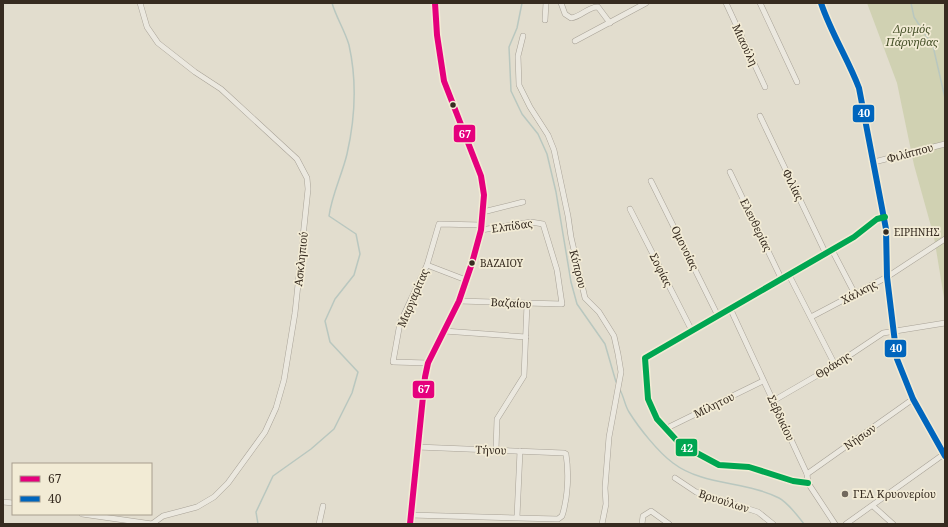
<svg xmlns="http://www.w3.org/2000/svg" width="948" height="527" font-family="'Noto Serif',serif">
  <rect width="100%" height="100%" fill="#e2ddce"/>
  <!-- green -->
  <path fill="#d0d1b2" d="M 867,3 L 945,3 L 945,304 L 934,237 L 914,165 L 897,83 Z"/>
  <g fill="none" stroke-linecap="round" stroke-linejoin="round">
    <!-- stream -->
    <g stroke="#b9c7bf" stroke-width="1.5">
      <path d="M 522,3 L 517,28 L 509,47 L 511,91 L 522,114 L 538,134 L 547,154 L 556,192 L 571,282 L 577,304 L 605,344 L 616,382"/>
      <path d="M 911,3 L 914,17 L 933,46 L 945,98"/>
      <path d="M 620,390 C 624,397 625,406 629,412 C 639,428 658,452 673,463 C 703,486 746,481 779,498 C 788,503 798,516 804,524"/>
      <path d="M 258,524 L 256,512 L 273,476 L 311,449 L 334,429 L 352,393 L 358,372 L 330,342 L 325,321 L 335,299 L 354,275 L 360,254 L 356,234 L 329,216 C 332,194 342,175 347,154 C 355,119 357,81 349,45 C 345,31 336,17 332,3"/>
    </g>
    <defs>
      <g id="minor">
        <path d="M 140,3 L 147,27 L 158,43 L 195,72 L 221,89 L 297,159 L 307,178 L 308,189 L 295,313 L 284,380 L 276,408 L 265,432 L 228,483 L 214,497 L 197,507 L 163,516 L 152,524"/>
        <path d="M 561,3 L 565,14 L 571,18 C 581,17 589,6 598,7 L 610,23"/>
        <path d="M 726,3 L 765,87"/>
        <path d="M 760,3 L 797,82"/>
        <path d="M 821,3 C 831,33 848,59 859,88 L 886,229 L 887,277 L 897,359 L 913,399 L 945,456"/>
        <path d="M 545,20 L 546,3"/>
        <path d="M 523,36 L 518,56 L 519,85 L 530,107 L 548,135 L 554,150 L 568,216 L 571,237 L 585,298 L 599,312 L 614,336 L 618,354 L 621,372 L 609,437 L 605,488 L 606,504 L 602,524"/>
        <path d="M 575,41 L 646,3"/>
        <path d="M 760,116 L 826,254"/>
        <path d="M 874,162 L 945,144"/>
        <path d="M 730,172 L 781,278"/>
        <path d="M 651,181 L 718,316"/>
        <path d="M 630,209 L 692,331"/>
        <path d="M 483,212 L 523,202"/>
        <path d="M 832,250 L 855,294"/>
        <path d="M 427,265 L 466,280"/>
        <path d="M 789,275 L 835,365"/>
        <path d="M 459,301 L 562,304 L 557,270 L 543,224 L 531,222 L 481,230"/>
        <path d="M 730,308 L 807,474 L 808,483 L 835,524"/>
        <path d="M 811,317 L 887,277 L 945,239"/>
        <path d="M 444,331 L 526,337"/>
        <path d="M 428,363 L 393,362 L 400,323 L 427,265 L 439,224 L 481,225"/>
        <path d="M 773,401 L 835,365 L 883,333 L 945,323"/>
        <path d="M 665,429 L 763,381"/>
        <path d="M 496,450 L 497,419 L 524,376 L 527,304"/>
        <path d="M 807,474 L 913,399"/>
        <path d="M 675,478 L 696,492 L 758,512 L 773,524"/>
        <path d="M 808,483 L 793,481 L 749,467 L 719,465 L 680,444 L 657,419 L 648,399 L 645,358 L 854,237 L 877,219 L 885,217"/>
        <path d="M 3,502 L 13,503"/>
        <path d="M 873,506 L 893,524"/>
        <path d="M 82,514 L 152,524"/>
        <path d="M 410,515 L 558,519 L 562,516 C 568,498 569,473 566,454 L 564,453 L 417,447"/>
        <path d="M 517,517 L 520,451"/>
        <path d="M 319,524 L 323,506"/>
        <path d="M 410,524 L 425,377 L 428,363 L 459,301 L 472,263 L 481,230 L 484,195 L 481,176 L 444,81 L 437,35 L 435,3"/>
        <path d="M 642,524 L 643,516 L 651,511 L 669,524"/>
        <path d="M 846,524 L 944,454"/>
      </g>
    </defs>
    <!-- minor casing -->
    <use href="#minor" stroke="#a8a297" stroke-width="6"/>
    <!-- minor -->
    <use href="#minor" stroke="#ebe8df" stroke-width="5"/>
    <defs>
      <path id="bus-1" d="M 410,524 L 425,377 L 428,363 L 459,301 L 472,263 L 481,230 L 484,195 L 481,176 L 444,81 L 437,35 L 435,3"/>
      <path id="bus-2" d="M 821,3 C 831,33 848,59 859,88 L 886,229 L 887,277 L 897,359 L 913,399 L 945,456"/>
      <path id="bus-3" d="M 808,483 L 793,481 L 749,467 L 719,465 L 680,444 L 657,419 L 648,399 L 645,358 L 854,237 L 877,219 L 885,217"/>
    </defs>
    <!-- bus-1 casing -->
    <use href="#bus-1" stroke="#f2ebd5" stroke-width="9"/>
    <!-- bus-2 casing -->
    <use href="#bus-2" stroke="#f2ebd5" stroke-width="9"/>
    <!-- bus-3 casing -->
    <use href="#bus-3" stroke="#f2ebd5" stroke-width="9"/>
    <!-- bus-1 -->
    <use href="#bus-1" stroke="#e5007d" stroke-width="6"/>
    <!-- bus-2 -->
    <use href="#bus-2" stroke="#0065bd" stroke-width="6"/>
    <!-- bus-3 -->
    <use href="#bus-3" stroke="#00a651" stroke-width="6"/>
  </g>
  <!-- markers -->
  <g fill="#362b20" stroke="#f2ebd5" stroke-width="1.5">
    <circle cx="453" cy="105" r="3.5"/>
    <circle cx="886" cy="232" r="3.5"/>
    <circle cx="472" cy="263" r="3.5"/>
  </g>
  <circle fill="#72695d" stroke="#f2ebd5" stroke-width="1.5" cx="845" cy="494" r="4"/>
  <g text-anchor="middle" stroke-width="3.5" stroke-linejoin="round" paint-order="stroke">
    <!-- bus labels -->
    <g font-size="10" fill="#362b20" stroke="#f2ebd5" text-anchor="start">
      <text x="894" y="236">ΕΙΡΗΝΗΣ</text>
      <text x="480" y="267">ΒΑΖΑΙΟΥ</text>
    </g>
    <!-- park labels -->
    <g font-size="11" font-style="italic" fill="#455028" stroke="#f2ebd5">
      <text x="912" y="33">Δρυμός<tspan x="912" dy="13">Πάρνηθας</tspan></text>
    </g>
    <!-- street labels -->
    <g font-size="11" fill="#362b20" stroke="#f2ebd5">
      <text transform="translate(745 45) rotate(65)" y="4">Μιαούλη</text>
      <text transform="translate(910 153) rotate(-15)" y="4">Φιλίππου</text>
      <text transform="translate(793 185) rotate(64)" y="4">Φιλίας</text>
      <text transform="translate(756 225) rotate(64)" y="4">Ελευθερίας</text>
      <text transform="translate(512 226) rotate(-8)" y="4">Ελπίδας</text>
      <text transform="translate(685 248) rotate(64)" y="4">Ομονοίας</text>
      <text transform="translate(301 259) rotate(-84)" y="4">Ασκληπιού</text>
      <text transform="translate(578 269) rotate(76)" y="4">Κύπρου</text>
      <text transform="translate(661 270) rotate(63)" y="4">Σοφίας</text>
      <text transform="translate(859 292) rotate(-28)" y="4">Χάλκης</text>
      <text transform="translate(413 298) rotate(-67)" y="4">Μαργαρίτας</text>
      <text transform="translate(511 303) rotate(3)" y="4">Βαζαίου</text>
      <text transform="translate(833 365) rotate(-32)" y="4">Θράκης</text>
      <text transform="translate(714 405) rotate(-26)" y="4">Μίλητου</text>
      <text transform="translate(781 418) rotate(65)" y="4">Σεβδικίου</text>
      <text transform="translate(860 437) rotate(-35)" y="4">Νήσων</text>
      <text transform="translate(491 450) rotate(2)" y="4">Τήνου</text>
      <text transform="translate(724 501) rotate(18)" y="4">Βρυούλων</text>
    </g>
    <!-- poi labels -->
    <g font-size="11" fill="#362b20" stroke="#f2ebd5" text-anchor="start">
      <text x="853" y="498">ΓΕΛ Κρυονερίου</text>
    </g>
  </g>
  <g stroke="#f2ebd5" stroke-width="1.5">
    <rect x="852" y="104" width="23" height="19" rx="4" fill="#0065bd"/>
    <rect x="453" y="124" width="23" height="19" rx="4" fill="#e5007d"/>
    <rect x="884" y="339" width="23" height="19" rx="4" fill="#0065bd"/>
    <rect x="412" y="380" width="23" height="19" rx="4" fill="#e5007d"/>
    <rect x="675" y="438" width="23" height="19" rx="4" fill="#00a651"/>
  </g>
  <g font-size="11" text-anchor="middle" font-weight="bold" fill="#fff">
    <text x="864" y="117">40</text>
    <text x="465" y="138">67</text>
    <text x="896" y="352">40</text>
    <text x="424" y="393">67</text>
    <text x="687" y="452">42</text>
  </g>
  <!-- border -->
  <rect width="948" height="527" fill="none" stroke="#362b20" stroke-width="8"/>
  <!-- legend -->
  <rect x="12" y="463" width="140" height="52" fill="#f2ebd5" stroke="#a79e8d"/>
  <rect x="20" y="476" width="20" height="6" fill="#e5007d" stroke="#a79e8d"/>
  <text x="48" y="483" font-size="12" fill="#362b20">67</text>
  <rect x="20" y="496" width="20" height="6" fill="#0065bd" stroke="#a79e8d"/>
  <text x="48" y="503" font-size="12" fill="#362b20">40</text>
</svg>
